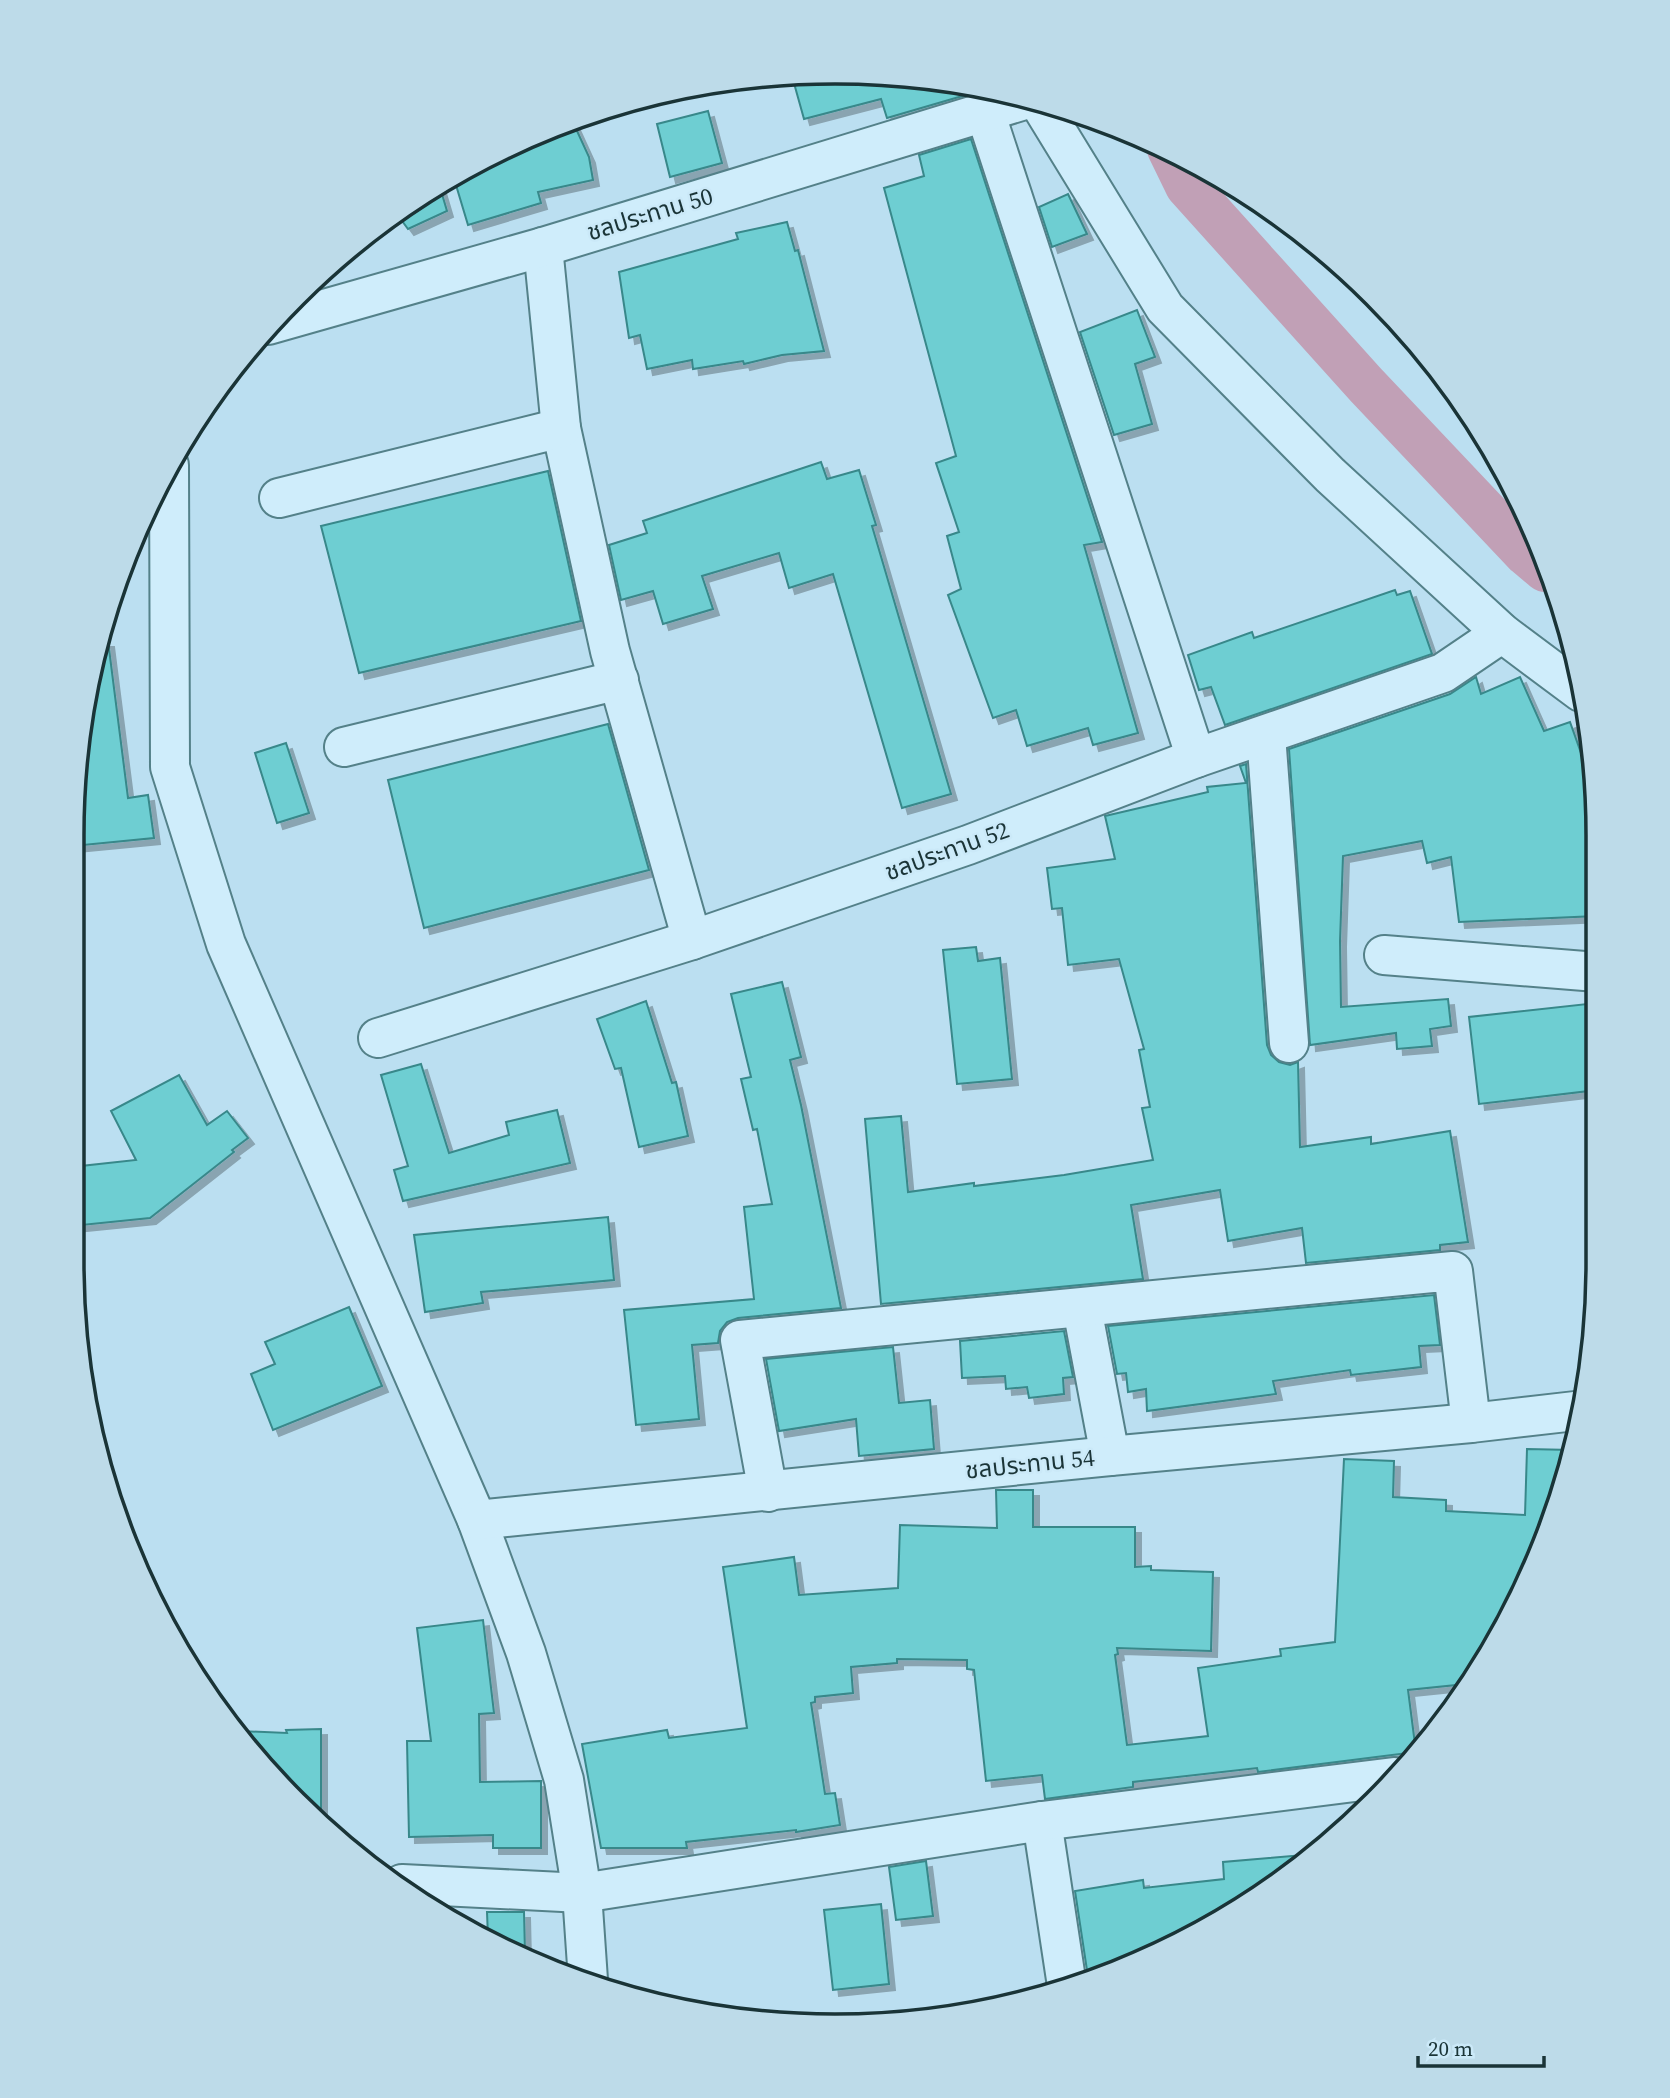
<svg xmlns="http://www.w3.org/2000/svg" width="1670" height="2098" font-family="'Source Serif 4','Noto Sans Thai',serif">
  <defs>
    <filter id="shadow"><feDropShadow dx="6" dy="6" stdDeviation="0" flood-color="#0004"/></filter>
  </defs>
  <rect width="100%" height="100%" fill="#bbdff1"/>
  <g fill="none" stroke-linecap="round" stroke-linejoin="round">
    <!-- canal -->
    <path stroke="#c1a0b6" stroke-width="44" d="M 1169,149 L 1187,186 L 1366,385 L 1526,554 L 1545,570"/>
  </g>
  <!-- building -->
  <g fill="#6eced2" stroke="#38888a" stroke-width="2" filter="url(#shadow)">
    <path d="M 885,73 L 955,85 L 983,90 L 887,118 L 881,99 L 804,119 L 792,76 Z"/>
    <path d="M 708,111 L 722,163 L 670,177 L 657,124 Z"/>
    <path d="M 572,120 L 589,157 L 593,180 L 538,192 L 541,203 L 468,225 L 456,185 L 456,173 Z"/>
    <path d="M 971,139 L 1102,542 L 1084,545 L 1138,733 L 1093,745 L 1088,728 L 1027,746 L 1016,710 L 993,718 L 948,595 L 961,589 L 947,536 L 959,532 L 936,463 L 956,456 L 884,188 L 924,176 L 919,155 Z"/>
    <path d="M 439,184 L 447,211 L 408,229 L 397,214 Z"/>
    <path d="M 1068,194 L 1087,234 L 1052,247 L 1039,207 Z"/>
    <path d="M 787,222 L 795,251 L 798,250 L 824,351 L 782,355 L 744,364 L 743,361 L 693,369 L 692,360 L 647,369 L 640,335 L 629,338 L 619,272 L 738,239 L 736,233 Z"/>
    <path d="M 1137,310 L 1155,357 L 1135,364 L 1152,424 L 1114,435 L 1080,332 Z"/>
    <path d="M 821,462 L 827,479 L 859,470 L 876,525 L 872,526 L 951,794 L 902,808 L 833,574 L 789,588 L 779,553 L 702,576 L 713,609 L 663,624 L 653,591 L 621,600 L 609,545 L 647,533 L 643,521 Z"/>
    <path d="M 548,471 L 581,621 L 359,673 L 321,526 Z"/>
    <path d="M 1395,590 L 1397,595 L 1410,591 L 1432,654 L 1225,725 L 1211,687 L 1199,690 L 1188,655 L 1252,632 L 1254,638 Z"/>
    <path d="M 102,641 L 108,641 L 128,798 L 148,795 L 154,838 L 73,846 L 73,785 Z"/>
    <path d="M 1476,677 L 1481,694 L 1520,677 L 1544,731 L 1570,722 L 1597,798 L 1597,835 L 1594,836 L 1597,916 L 1459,922 L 1451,857 L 1427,863 L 1422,841 L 1343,856 L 1340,941 L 1341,1007 L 1448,999 L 1451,1026 L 1430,1029 L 1432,1046 L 1397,1049 L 1396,1033 L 1310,1045 L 1289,749 L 1450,694 Z"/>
    <path d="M 608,724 L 649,870 L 424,928 L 388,780 Z"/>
    <path d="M 286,743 L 309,813 L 277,823 L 255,753 Z"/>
    <path d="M 1246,764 L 1267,1045 L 1271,1055 L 1279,1062 L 1290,1065 L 1298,1062 L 1300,1147 L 1371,1137 L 1371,1144 L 1450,1131 L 1468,1242 L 1440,1245 L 1440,1250 L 1306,1263 L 1302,1228 L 1228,1241 L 1220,1190 L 1131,1205 L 1143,1279 L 881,1304 L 865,1119 L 901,1116 L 908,1192 L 974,1183 L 974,1186 L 1064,1175 L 1153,1160 L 1142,1108 L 1150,1107 L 1139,1050 L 1144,1049 L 1119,959 L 1068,965 L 1062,908 L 1052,909 L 1047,868 L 1115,859 L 1105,816 L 1208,792 L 1207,787 L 1246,783 L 1240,766 Z"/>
    <path d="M 976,947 L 978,961 L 1000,958 L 1012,1079 L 957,1084 L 943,950 Z"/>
    <path d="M 782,982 L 801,1057 L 790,1060 L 801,1105 L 841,1308 L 738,1318 L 727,1322 L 720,1331 L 718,1343 L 692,1345 L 699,1419 L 636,1425 L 624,1310 L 754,1299 L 744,1207 L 772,1204 L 757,1129 L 753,1130 L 741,1079 L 751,1077 L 731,994 Z"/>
    <path d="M 646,1001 L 672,1083 L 676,1082 L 688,1136 L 639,1147 L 621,1068 L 615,1069 L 597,1019 Z"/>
    <path d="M 1587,1004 L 1597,1090 L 1479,1104 L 1469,1017 Z"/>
    <path d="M 421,1064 L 449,1153 L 509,1135 L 506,1122 L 557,1110 L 570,1163 L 403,1201 L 394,1170 L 408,1166 L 381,1075 Z"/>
    <path d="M 179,1075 L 207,1125 L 227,1111 L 248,1138 L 232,1150 L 234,1152 L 150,1218 L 72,1226 L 72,1167 L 136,1160 L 111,1111 Z"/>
    <path d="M 608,1217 L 614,1280 L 481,1292 L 483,1303 L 425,1312 L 414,1235 Z"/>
    <path d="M 1434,1295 L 1440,1345 L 1419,1346 L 1421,1367 L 1351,1375 L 1350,1370 L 1273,1381 L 1276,1394 L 1147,1411 L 1146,1389 L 1128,1392 L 1126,1373 L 1117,1374 L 1108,1326 Z"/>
    <path d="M 349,1307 L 382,1386 L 273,1430 L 251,1374 L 275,1364 L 265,1342 Z"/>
    <path d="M 1064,1331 L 1073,1377 L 1063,1378 L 1064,1394 L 1029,1398 L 1027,1387 L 1006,1389 L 1005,1376 L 962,1378 L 960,1341 Z"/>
    <path d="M 893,1347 L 899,1403 L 930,1400 L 934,1449 L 859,1456 L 856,1419 L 779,1431 L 766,1359 Z"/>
    <path d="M 1527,1449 L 1572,1450 L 1540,1555 L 1466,1684 L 1408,1690 L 1416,1752 L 1258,1772 L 1257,1768 L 1133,1782 L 1133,1787 L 1045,1799 L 1042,1775 L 986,1781 L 974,1670 L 967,1669 L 967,1660 L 897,1659 L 897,1663 L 851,1667 L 853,1693 L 815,1697 L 815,1702 L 811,1703 L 825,1794 L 835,1793 L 840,1825 L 796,1832 L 796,1830 L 686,1842 L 687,1848 L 601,1848 L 582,1744 L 667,1730 L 669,1738 L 747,1728 L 723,1567 L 794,1557 L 799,1595 L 898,1588 L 900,1525 L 997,1528 L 996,1490 L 1033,1490 L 1033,1527 L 1135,1527 L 1135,1567 L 1151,1566 L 1151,1570 L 1213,1572 L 1211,1651 L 1117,1648 L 1118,1654 L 1115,1655 L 1127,1745 L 1208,1736 L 1198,1668 L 1281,1656 L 1280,1649 L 1335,1642 L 1344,1459 L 1394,1461 L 1393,1497 L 1446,1500 L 1446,1511 L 1525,1515 Z"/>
    <path d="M 483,1620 L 494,1713 L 479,1714 L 480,1782 L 541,1781 L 541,1848 L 493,1848 L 493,1835 L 409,1837 L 407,1741 L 431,1741 L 417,1628 Z"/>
    <path d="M 321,1729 L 321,1823 L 295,1802 L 240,1731 L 287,1733 L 286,1730 Z"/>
    <path d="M 1315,1854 L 1216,1924 L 1088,1977 L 1075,1891 L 1143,1880 L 1144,1888 L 1224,1879 L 1223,1862 Z"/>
    <path d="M 926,1861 L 933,1916 L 896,1920 L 889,1867 Z"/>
    <path d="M 881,1904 L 889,1984 L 833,1990 L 824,1910 Z"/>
    <path d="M 487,1912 L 524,1912 L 525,1954 L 488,1938 Z"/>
  </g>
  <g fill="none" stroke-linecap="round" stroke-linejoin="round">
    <defs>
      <g id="minor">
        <path d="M 1037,99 L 1165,308 L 1330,475 L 1502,633 L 1581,692"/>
        <path d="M 985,112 L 1196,758"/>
        <path d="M 543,247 L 561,428 L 610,651 L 692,940"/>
        <path d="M 268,325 L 543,247 L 1031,98"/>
        <path d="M 169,465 L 170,767 L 226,944 L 477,1520 L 526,1653 L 564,1780 L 582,1893 L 588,1980"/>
        <path d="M 279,498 L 561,428"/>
        <path d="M 1266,735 L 1289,1043"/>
        <path d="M 344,747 L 619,680"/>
        <path d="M 1384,955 L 1597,972"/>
        <path d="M 378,1038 L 692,940 L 968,845 L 1196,758 L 1443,673 L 1502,633"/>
        <path d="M 1082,1308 L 1110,1456"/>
        <path d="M 768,1492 L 740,1340 L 1453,1271 L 1471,1423"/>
        <path d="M 477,1520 L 1110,1456 L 1471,1423 L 1584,1410"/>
        <path d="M 1042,1821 L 1067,1986"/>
        <path d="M 402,1884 L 582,1893 L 1042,1821 L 1394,1777"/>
      </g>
    </defs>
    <!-- minor casing -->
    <use href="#minor" stroke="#548189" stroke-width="42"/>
    <!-- minor -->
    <use href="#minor" stroke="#cfedfb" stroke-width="38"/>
  </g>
  <g text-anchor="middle" stroke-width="5" stroke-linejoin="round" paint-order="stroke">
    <!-- street labels -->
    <g font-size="24" fill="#1a3437" stroke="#cbe9f8">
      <text transform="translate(650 214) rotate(-17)" y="8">ชลประทาน 50</text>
      <text transform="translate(947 851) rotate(-20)" y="8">ชลประทาน 52</text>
      <text transform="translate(1030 1464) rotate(-6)" y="8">ชลประทาน 54</text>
    </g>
  </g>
  <!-- crop -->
  <path d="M0 0H1670V2098H0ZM835 84H835A751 751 0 0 1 1586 835V1263A751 751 0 0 1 835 2014H835A751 751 0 0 1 84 1263V835A751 751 0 0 1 835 84Z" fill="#bddbe9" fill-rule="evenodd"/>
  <path fill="none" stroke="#1a3437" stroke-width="3.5" d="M835 84H835A751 751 0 0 1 1586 835V1263A751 751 0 0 1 835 2014H835A751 751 0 0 1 84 1263V835A751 751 0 0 1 835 84Z"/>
  <!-- scale -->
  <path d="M1418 2056v10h126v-10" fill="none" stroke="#1a3437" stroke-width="3.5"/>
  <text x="1428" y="2056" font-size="21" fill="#1a3437" stroke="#cbe9f8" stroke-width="5" paint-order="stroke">20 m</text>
</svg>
